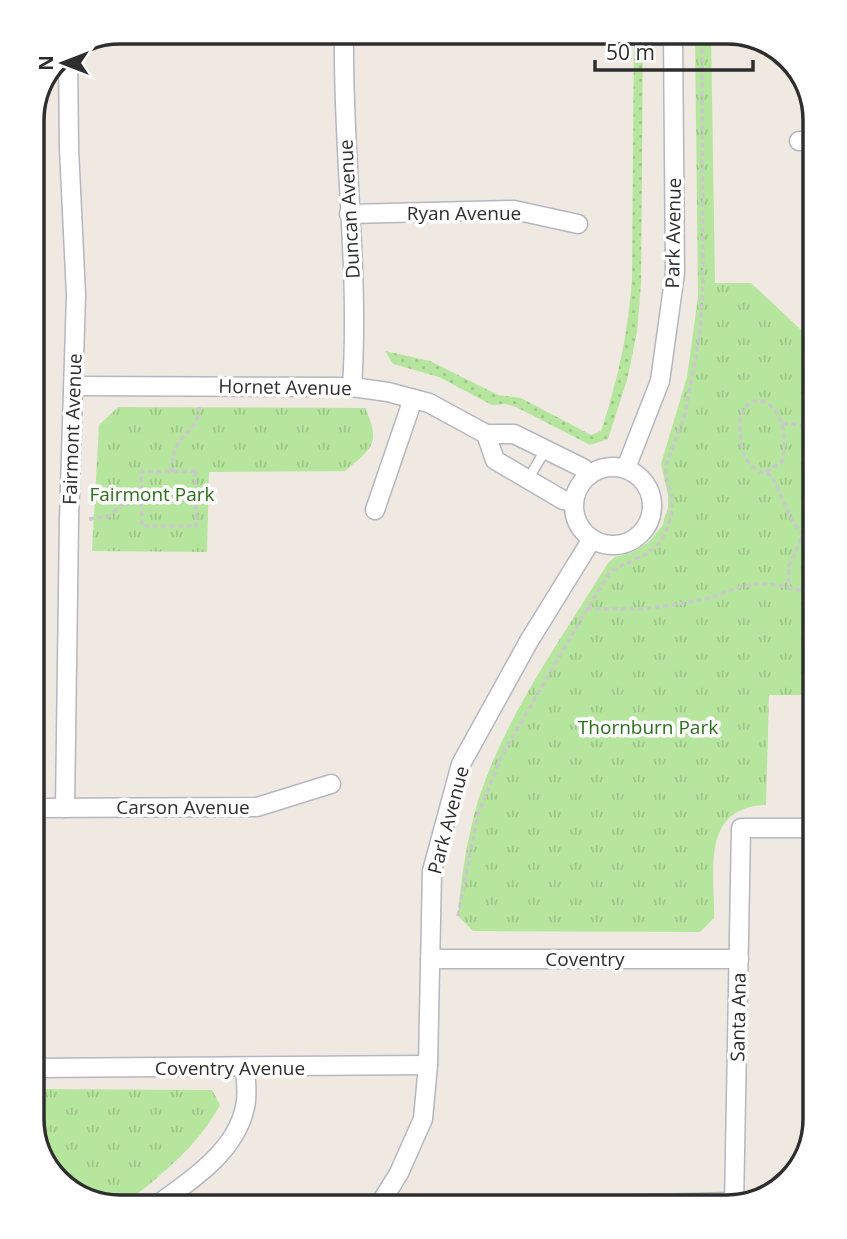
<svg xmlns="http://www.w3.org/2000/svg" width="847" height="1239" font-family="'Open Sans',sans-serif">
  <defs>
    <pattern id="grass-dots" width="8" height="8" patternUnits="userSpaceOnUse" patternTransform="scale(1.75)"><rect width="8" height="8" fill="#b6e59e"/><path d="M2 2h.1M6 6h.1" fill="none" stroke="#9dc588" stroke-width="1.8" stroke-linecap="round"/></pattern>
    <pattern id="park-tufts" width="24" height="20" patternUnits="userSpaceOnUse" patternTransform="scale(1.75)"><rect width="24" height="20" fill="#b6e59e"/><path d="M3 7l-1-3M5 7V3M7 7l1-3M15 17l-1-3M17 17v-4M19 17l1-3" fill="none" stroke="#9dc588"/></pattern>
  </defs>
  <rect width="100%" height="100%" fill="#efe9e1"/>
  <!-- grass -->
  <path fill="url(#grass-dots)" d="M 634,32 L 643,32 L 641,284 L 637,332 L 627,380 L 608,439 L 590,445 L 516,407 L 505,404 L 492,405 L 439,377 L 393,364 L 385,351 L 430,361 L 498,395 L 521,398 L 591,435 L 601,431 C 618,381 628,332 632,280 Z"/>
  <!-- park -->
  <g fill="url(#park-tufts)">
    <path d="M 695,32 L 711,32 L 715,283 L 751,283 L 815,343 L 815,695 L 769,695 L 766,805 C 700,808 715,870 714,918 L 700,932 L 473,931 L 458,916 C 461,877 467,839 478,801 C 505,716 562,638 608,563 L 615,557 L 633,552 L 649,542 L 662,526 L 668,508 L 668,495 L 661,464 L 687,377 L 698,297 Z"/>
    <path d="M 118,407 L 365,408 C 381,443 373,448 345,471 L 209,472 L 207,552 L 92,551 L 99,425 Z"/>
    <path d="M 32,1089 L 212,1090 L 220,1105 C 201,1139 180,1158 151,1183 C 139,1192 128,1203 114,1207 L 71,1193 L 43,1163 L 32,1119 Z"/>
  </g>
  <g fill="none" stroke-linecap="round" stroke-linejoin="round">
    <defs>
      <path id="service" d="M 528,479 L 546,449"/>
      <g id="minor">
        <path d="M 344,32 C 342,150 360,269 352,387"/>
        <path d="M 799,141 L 815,141"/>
        <path d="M 349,214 L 514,210 L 578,224"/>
        <path d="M 74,386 L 352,387 L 388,392 L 429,403 L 486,434 L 514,434 L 583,468 L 587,475"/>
        <path d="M 486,434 L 495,460 L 563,500 L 573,501"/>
        <circle cx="613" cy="506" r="39"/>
        <path d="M 626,468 L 660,381 L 675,273 L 673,32"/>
        <path d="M 375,510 L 413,399"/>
        <path d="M 32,808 L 257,807 L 331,784"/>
        <path d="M 65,808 L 69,520 L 76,295 L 69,148 L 68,51"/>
        <path d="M 430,959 L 739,959"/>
        <path d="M 32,1068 L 428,1065"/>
        <path d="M 734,1206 L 741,828 L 815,828"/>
        <path d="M 154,1207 C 189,1182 236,1152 245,1107 C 248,1095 246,1080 245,1068"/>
        <path d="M 378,1207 L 399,1173 L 423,1119 L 428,1065 L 432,871 L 461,764 L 529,641 L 592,539"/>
        <path d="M 605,1207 L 613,1205 L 734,1202"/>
      </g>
    </defs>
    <!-- service casing -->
    <use href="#service" stroke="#b4b7c1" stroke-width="12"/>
    <!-- minor casing -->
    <use href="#minor" stroke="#b4b7c1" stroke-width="21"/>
    <!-- path -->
    <g stroke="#c9c9c9" stroke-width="3.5" stroke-dasharray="5 3.5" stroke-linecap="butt">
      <path d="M 702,32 L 703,283 L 700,333 L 685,414 L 666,465 L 666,474 L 672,497 L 671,519 L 661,541 L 646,554 L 611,571 L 587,609 L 642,609 L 673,605 L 710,598 L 740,587 L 761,583 L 788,587"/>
      <path d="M 783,424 L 799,424 L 815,437"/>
      <path d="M 195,471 L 196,526 L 142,526 L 141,472 Z"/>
      <path d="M 172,472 C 172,460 173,449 181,439 C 191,427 199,425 199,406"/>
      <path d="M 766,472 L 782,462 C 798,394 730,376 741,442 C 742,452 747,465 757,470 C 762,473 767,473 772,476 L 793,522 L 803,535 L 789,566 L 788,587 L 815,595"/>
      <path d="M 89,519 L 107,517 L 124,504 L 141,503"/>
      <path d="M 458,916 L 478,815 L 501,757 L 587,609"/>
    </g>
    <!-- service -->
    <use href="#service" stroke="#fff" stroke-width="9"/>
    <!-- minor -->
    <use href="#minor" stroke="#fff" stroke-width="18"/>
  </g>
  <g text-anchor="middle" stroke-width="7" stroke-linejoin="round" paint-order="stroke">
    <!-- street labels -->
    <g font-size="19" fill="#2e2e2e" stroke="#fff">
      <text transform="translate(349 209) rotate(-93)" y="7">Duncan Avenue</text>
      <text x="464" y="220">Ryan Avenue</text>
      <text transform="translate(673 233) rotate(-89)" y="7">Park Avenue</text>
      <text transform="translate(285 387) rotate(1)" y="7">Hornet Avenue</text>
      <text transform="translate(72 429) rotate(-88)" y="7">Fairmont Avenue</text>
      <text x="183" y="814">Carson Avenue</text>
      <text transform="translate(448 820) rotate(-75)" y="7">Park Avenue</text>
      <text x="585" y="966">Coventry</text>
      <text transform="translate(738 1017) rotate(-89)" y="7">Santa Ana</text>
      <text x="230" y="1075">Coventry Avenue</text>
    </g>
    <!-- park labels -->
    <g font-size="19" fill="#2c6e1b" stroke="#fff">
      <text x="152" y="501">Fairmont Park</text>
      <text x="648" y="734">Thornburn Park</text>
    </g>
  </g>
  <!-- crop -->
  <path d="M0 0H847V1239H0ZM120 44H727A76 76 0 0 1 803 120V1119A76 76 0 0 1 727 1195H120A76 76 0 0 1 44 1119V120A76 76 0 0 1 120 44Z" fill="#fff" fill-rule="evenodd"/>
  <path fill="none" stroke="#2e2e2e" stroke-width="3.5" d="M120 44H727A76 76 0 0 1 803 120V1119A76 76 0 0 1 727 1195H120A76 76 0 0 1 44 1119V120A76 76 0 0 1 120 44Z"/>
  <!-- north arrow -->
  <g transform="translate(63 63) rotate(270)" stroke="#ffffff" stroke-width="5" paint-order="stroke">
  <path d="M0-5L12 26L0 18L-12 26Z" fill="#2e2e2e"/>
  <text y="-10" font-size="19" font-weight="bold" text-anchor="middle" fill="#2e2e2e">N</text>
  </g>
  <!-- scale -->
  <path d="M595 60v10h158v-10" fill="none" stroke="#2e2e2e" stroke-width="3.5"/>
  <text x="606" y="60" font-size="21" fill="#2e2e2e" stroke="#ffffff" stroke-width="5" paint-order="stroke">50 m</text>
</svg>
